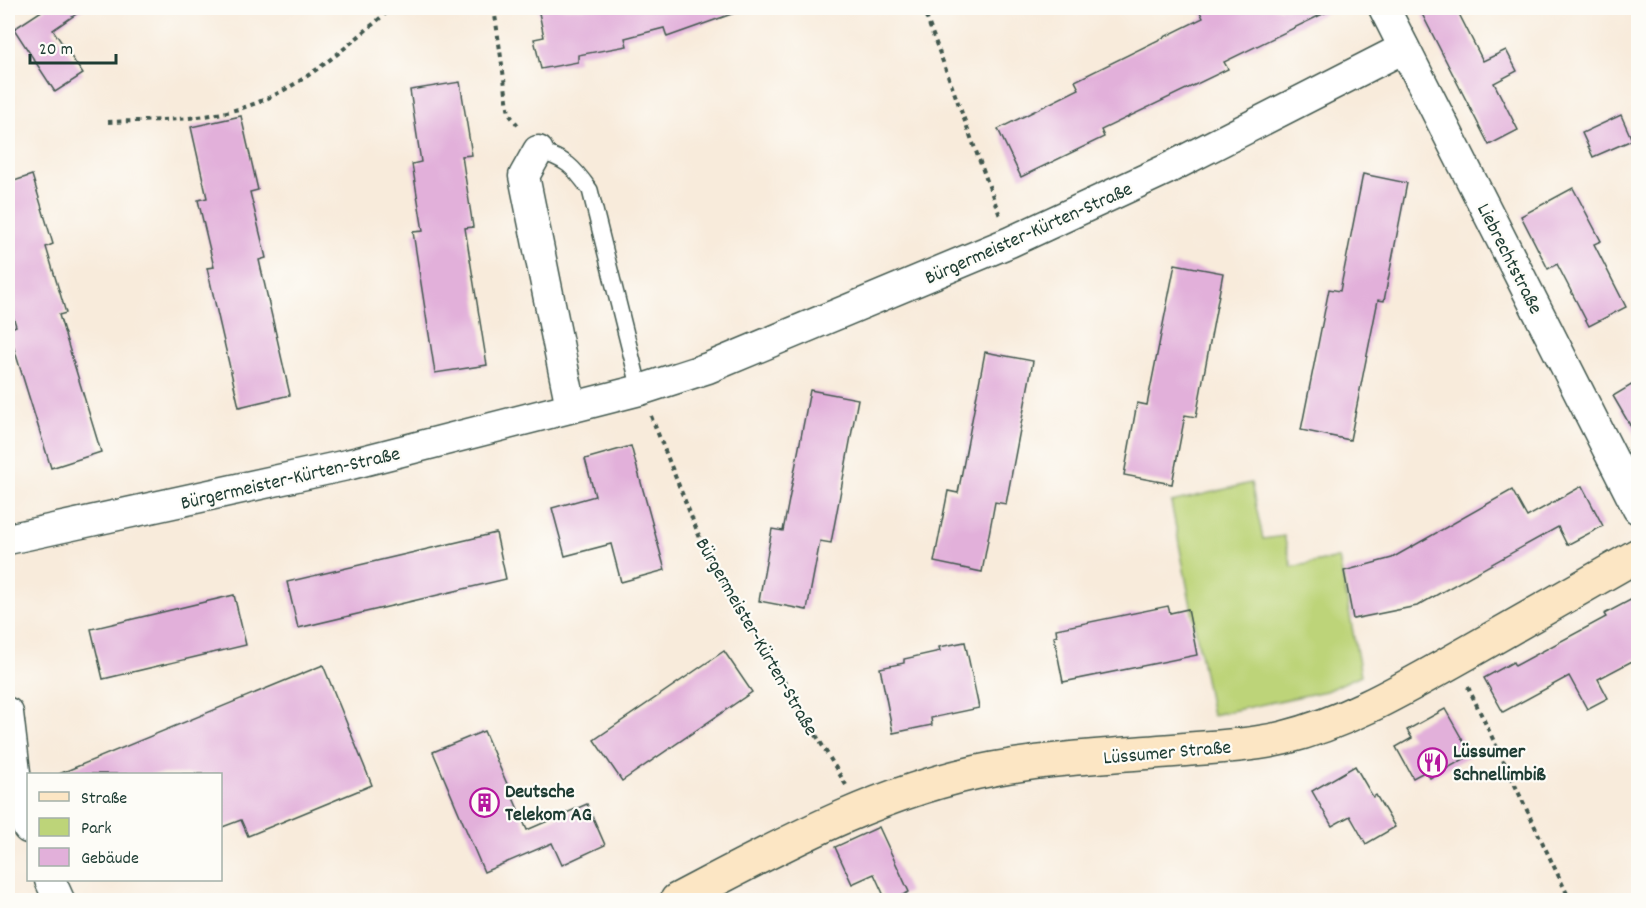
<svg xmlns="http://www.w3.org/2000/svg" width="1646" height="908" font-family="Dekko,sans-serif">
  <rect width="100%" height="100%" fill="#fdfcf7"/>
  <filter id="ink" filterUnits="userSpaceOnUse"><feTurbulence type="fractalNoise" baseFrequency=".0167" numOctaves="2"/><feDisplacementMap in="SourceGraphic" scale="12" xChannelSelector="R" yChannelSelector="G"/><feConvolveMatrix kernelMatrix="1 2 1 2 8 2 1 2 1" color-interpolation-filters="sRGB"/></filter>
  <filter id="wash" filterUnits="userSpaceOnUse"><feTurbulence type="fractalNoise" baseFrequency=".008" numOctaves="4" result="noise"/><feDisplacementMap in="SourceGraphic" scale="24" xChannelSelector="R" yChannelSelector="G"/><feGaussianBlur stdDeviation="1.35" result="paint"/><feColorMatrix in="noise" values="0 0 0 0 0 0 0 0 0 0 0 0 0 0 0 0 0 1.4 0 .05"/><feComposite in="paint" operator="in"/></filter>
  <g filter="url(#wash)">
    <rect width="100%" height="100%" fill="#f8ebdb"/>
    <!-- green -->
    <path fill="#bdd479" stroke="#6e8856" stroke-width="1.5" d="M 1251,483 L 1263,539 L 1284,536 L 1292,567 L 1339,558 L 1361,675 L 1326,691 L 1212,715 L 1171,502 Z"/>
    <g id="blocks">
      <!-- building -->
      <g fill="#e2b0da">
        <path d="M 46,8 L 85,8 L 53,30 L 83,74 L 55,92 L 14,29 Z"/>
        <path d="M 538,8 L 739,8 L 740,11 L 667,37 L 664,28 L 625,38 L 627,46 L 578,55 L 578,62 L 541,69 L 534,39 L 544,37 Z"/>
        <path d="M 1198,8 L 1335,8 L 1224,62 L 1228,69 L 1101,130 L 1104,137 L 1021,177 L 998,129 L 1079,89 L 1075,81 L 1203,18 Z"/>
        <path d="M 1419,8 L 1456,8 L 1483,61 L 1506,50 L 1517,71 L 1494,83 L 1518,130 L 1489,145 Z"/>
        <path d="M 460,82 L 472,155 L 462,156 L 473,227 L 465,228 L 487,365 L 435,373 L 413,232 L 423,231 L 412,164 L 421,162 L 410,90 Z"/>
        <path d="M 1621,115 L 1632,140 L 1593,157 L 1582,133 Z"/>
        <path d="M 241,116 L 258,190 L 250,192 L 266,258 L 259,260 L 290,395 L 239,407 L 207,268 L 214,267 L 198,200 L 207,198 L 191,127 Z"/>
        <path d="M 1363,174 L 1407,183 L 1384,301 L 1378,300 L 1350,440 L 1301,430 L 1329,289 L 1340,291 Z"/>
        <path d="M 32,175 L 53,244 L 46,247 L 66,313 L 59,315 L 101,452 L 51,468 L 8,329 L 16,326 L 8,300 L 8,183 Z"/>
        <path d="M 1573,188 L 1601,241 L 1594,244 L 1626,307 L 1589,326 L 1557,264 L 1548,269 L 1521,216 Z"/>
        <path d="M 1175,264 L 1223,273 L 1196,417 L 1185,415 L 1172,484 L 1124,475 L 1137,403 L 1147,405 Z"/>
        <path d="M 985,352 L 1033,361 L 1006,504 L 995,502 L 982,572 L 934,562 L 948,491 L 958,493 Z"/>
        <path d="M 1638,381 L 1638,439 L 1613,396 Z"/>
        <path d="M 810,390 L 858,399 L 831,543 L 820,541 L 807,610 L 759,601 L 772,529 L 783,531 Z"/>
        <path d="M 631,446 L 665,570 L 621,582 L 611,544 L 565,556 L 552,508 L 595,496 L 585,459 Z"/>
        <path d="M 1582,486 L 1603,526 L 1567,545 L 1558,527 L 1417,606 L 1353,619 L 1344,571 L 1392,558 L 1512,490 L 1527,517 Z"/>
        <path d="M 496,533 L 506,579 L 298,628 L 287,582 Z"/>
        <path d="M 234,595 L 246,645 L 103,679 L 91,629 Z"/>
        <path d="M 1638,596 L 1638,658 L 1598,679 L 1608,698 L 1587,709 L 1569,676 L 1503,712 L 1484,678 L 1513,662 L 1515,666 L 1606,617 L 1604,614 Z"/>
        <path d="M 1168,606 L 1170,613 L 1188,609 L 1197,655 L 1063,682 L 1054,637 L 1057,636 L 1056,629 Z"/>
        <path d="M 965,642 L 979,708 L 931,718 L 932,725 L 893,733 L 880,668 L 904,663 L 904,659 L 940,651 L 939,647 Z"/>
        <path d="M 724,651 L 752,692 L 622,781 L 594,740 Z"/>
        <path d="M 323,665 L 372,785 L 248,836 L 241,820 L 220,828 L 220,774 L 59,774 Z"/>
        <path d="M 1445,709 L 1471,755 L 1430,778 L 1426,771 L 1413,778 L 1396,747 L 1412,738 L 1407,730 Z"/>
        <path d="M 484,731 L 527,830 L 587,804 L 605,845 L 562,865 L 552,843 L 484,872 L 433,752 Z"/>
        <path d="M 1355,766 L 1373,797 L 1376,795 L 1395,827 L 1366,844 L 1350,816 L 1332,826 L 1312,791 Z"/>
        <path d="M 879,827 L 909,892 L 892,900 L 886,900 L 874,874 L 852,884 L 835,847 Z"/>
      </g>
    </g>
  </g>
  <g filter="url(#ink)">
    <use href="#blocks" fill-opacity="0" stroke="#40574d" stroke-width="1.5"/>
    <g fill="none" stroke-linecap="round" stroke-linejoin="round">
      <defs>
        <path id="lane" d="M 538,151 C 566,159 573,166 590,190 L 640,390"/>
        <g id="street">
          <path d="M 1384,8 L 1638,509"/>
          <path d="M 538,151 L 524,176 L 571,407"/>
          <path d="M 8,539 L 347,465 L 640,390 L 708,368 L 1010,242 L 1165,170 L 1404,48"/>
          <path d="M 8,713 L 19,806 L 28,828"/>
          <path d="M 50,880 L 59,900"/>
        </g>
        <path id="secondary" d="M 677,900 C 778,847 880,790 993,769 C 1058,757 1124,755 1190,749 C 1220,747 1253,745 1283,738 C 1349,722 1408,686 1467,653 C 1524,620 1581,588 1638,555"/>
      </defs>
      <!-- lane casing -->
      <use href="#lane" stroke="#40574d" stroke-width="18"/>
      <!-- street casing -->
      <use href="#street" stroke="#40574d" stroke-width="33"/>
      <!-- secondary casing -->
      <use href="#secondary" stroke="#40574d" stroke-width="36"/>
      <!-- path -->
      <g stroke="#40574d" stroke-width="4" stroke-dasharray="4.5 4.5" stroke-linecap="butt">
        <path d="M 494,8 L 509,114 L 520,128"/>
        <path d="M 923,8 L 1000,216"/>
        <path d="M 108,122 C 153,120 202,121 245,107 C 303,88 347,46 392,8"/>
        <path d="M 651,416 L 704,548 L 846,785"/>
        <path d="M 1468,687 L 1570,900"/>
      </g>
      <!-- lane -->
      <use href="#lane" stroke="#fff" stroke-width="15"/>
      <!-- street -->
      <use href="#street" stroke="#fff" stroke-width="30"/>
      <!-- secondary -->
      <use href="#secondary" stroke="#fce6c4" stroke-width="33"/>
    </g>
  </g>
  <!-- icons -->
  <defs>
    <symbol id="restaurant-ring" viewBox="-11 -11 22 22"><circle r="9.5" fill="#fdfcf7" stroke="#b5179e" stroke-width="1.5"/><path d="M-5-6h1v4h1v-4h1v4h1v-4h1v5L-1.5 .5V6h-2V.5L-5-1ZM5-6V6H3V1.5H1.5Q1.5-4 5-6Z" fill="#b5179e"/></symbol>
    <symbol id="building-ring" viewBox="-11 -11 22 22"><circle r="9.5" fill="#fdfcf7" stroke="#b5179e" stroke-width="1.5"/><path d="M-4-6H4V6H1V3H-1V6H-4ZM-2.5-4.3h1.7v1.8h-1.7ZM.8-4.3h1.7v1.8H.8ZM-2.5-1h1.7V.8h-1.7ZM.8-1h1.7V.8H.8Z" fill="#b5179e"/></symbol>
  </defs>
  <g fill-rule="evenodd">
    <use href="#restaurant-ring" x="1416" y="746" width="33" height="33"/>
    <use href="#building-ring" x="468" y="786" width="33" height="33"/>
  </g>
  <g text-anchor="middle" stroke-width="4.5" stroke-linejoin="round" paint-order="stroke">
    <!-- street labels -->
    <g font-size="20" fill="#1f3d34" stroke="#fdfcf7">
      <text transform="translate(1028 232) rotate(-24)" y="7">Bürgermeister-Kürten-Straße</text>
      <text transform="translate(1511 258) rotate(63)" y="7">Liebrechtstraße</text>
      <text transform="translate(290 477) rotate(-13)" y="7">Bürgermeister-Kürten-Straße</text>
      <text transform="translate(758 636) rotate(60)" y="7">Bürgermeister-Kürten-Straße</text>
      <text transform="translate(1167 751) rotate(-5)" y="7">Lüssumer Straße</text>
    </g>
    <!-- poi labels -->
    <g font-size="20" font-weight="bold" fill="#1f3d34" stroke="#fdfcf7" text-anchor="start">
      <text x="1453" y="757">Lüssumer<tspan x="1453" dy="23">Schnellimbiß</tspan></text>
      <text x="505" y="797">Deutsche<tspan x="505" dy="23">Telekom AG</tspan></text>
    </g>
  </g>
  <!-- margin -->
  <rect width="1646" height="908" fill="none" stroke="#fdfcf7" stroke-width="30"/>
  <!-- legend -->
  <rect x="27" y="773" width="195" height="108" fill="#fdfcf7" stroke="#a4b0a9" stroke-width="1.5"/>
  <rect x="39" y="792" width="30" height="9" fill="#fce6c4" stroke="#a4b0a9" stroke-width="1.5"/>
  <text x="81" y="803" font-size="18" fill="#1f3d34">Straße</text>
  <rect x="39" y="818" width="30" height="18" fill="#bdd479" stroke="#a4b0a9" stroke-width="1.5"/>
  <text x="81" y="833" font-size="18" fill="#1f3d34">Park</text>
  <rect x="39" y="848" width="30" height="18" fill="#e2b0da" stroke="#a4b0a9" stroke-width="1.5"/>
  <text x="81" y="863" font-size="18" fill="#1f3d34">Gebäude</text>
  <!-- scale -->
  <path d="M30 54v9h86v-9" fill="none" stroke="#1f3d34" stroke-width="3"/>
  <text x="39" y="54" font-size="18" fill="#1f3d34" stroke="#fdfcf7" stroke-width="4.5" paint-order="stroke">20 m</text>
</svg>
